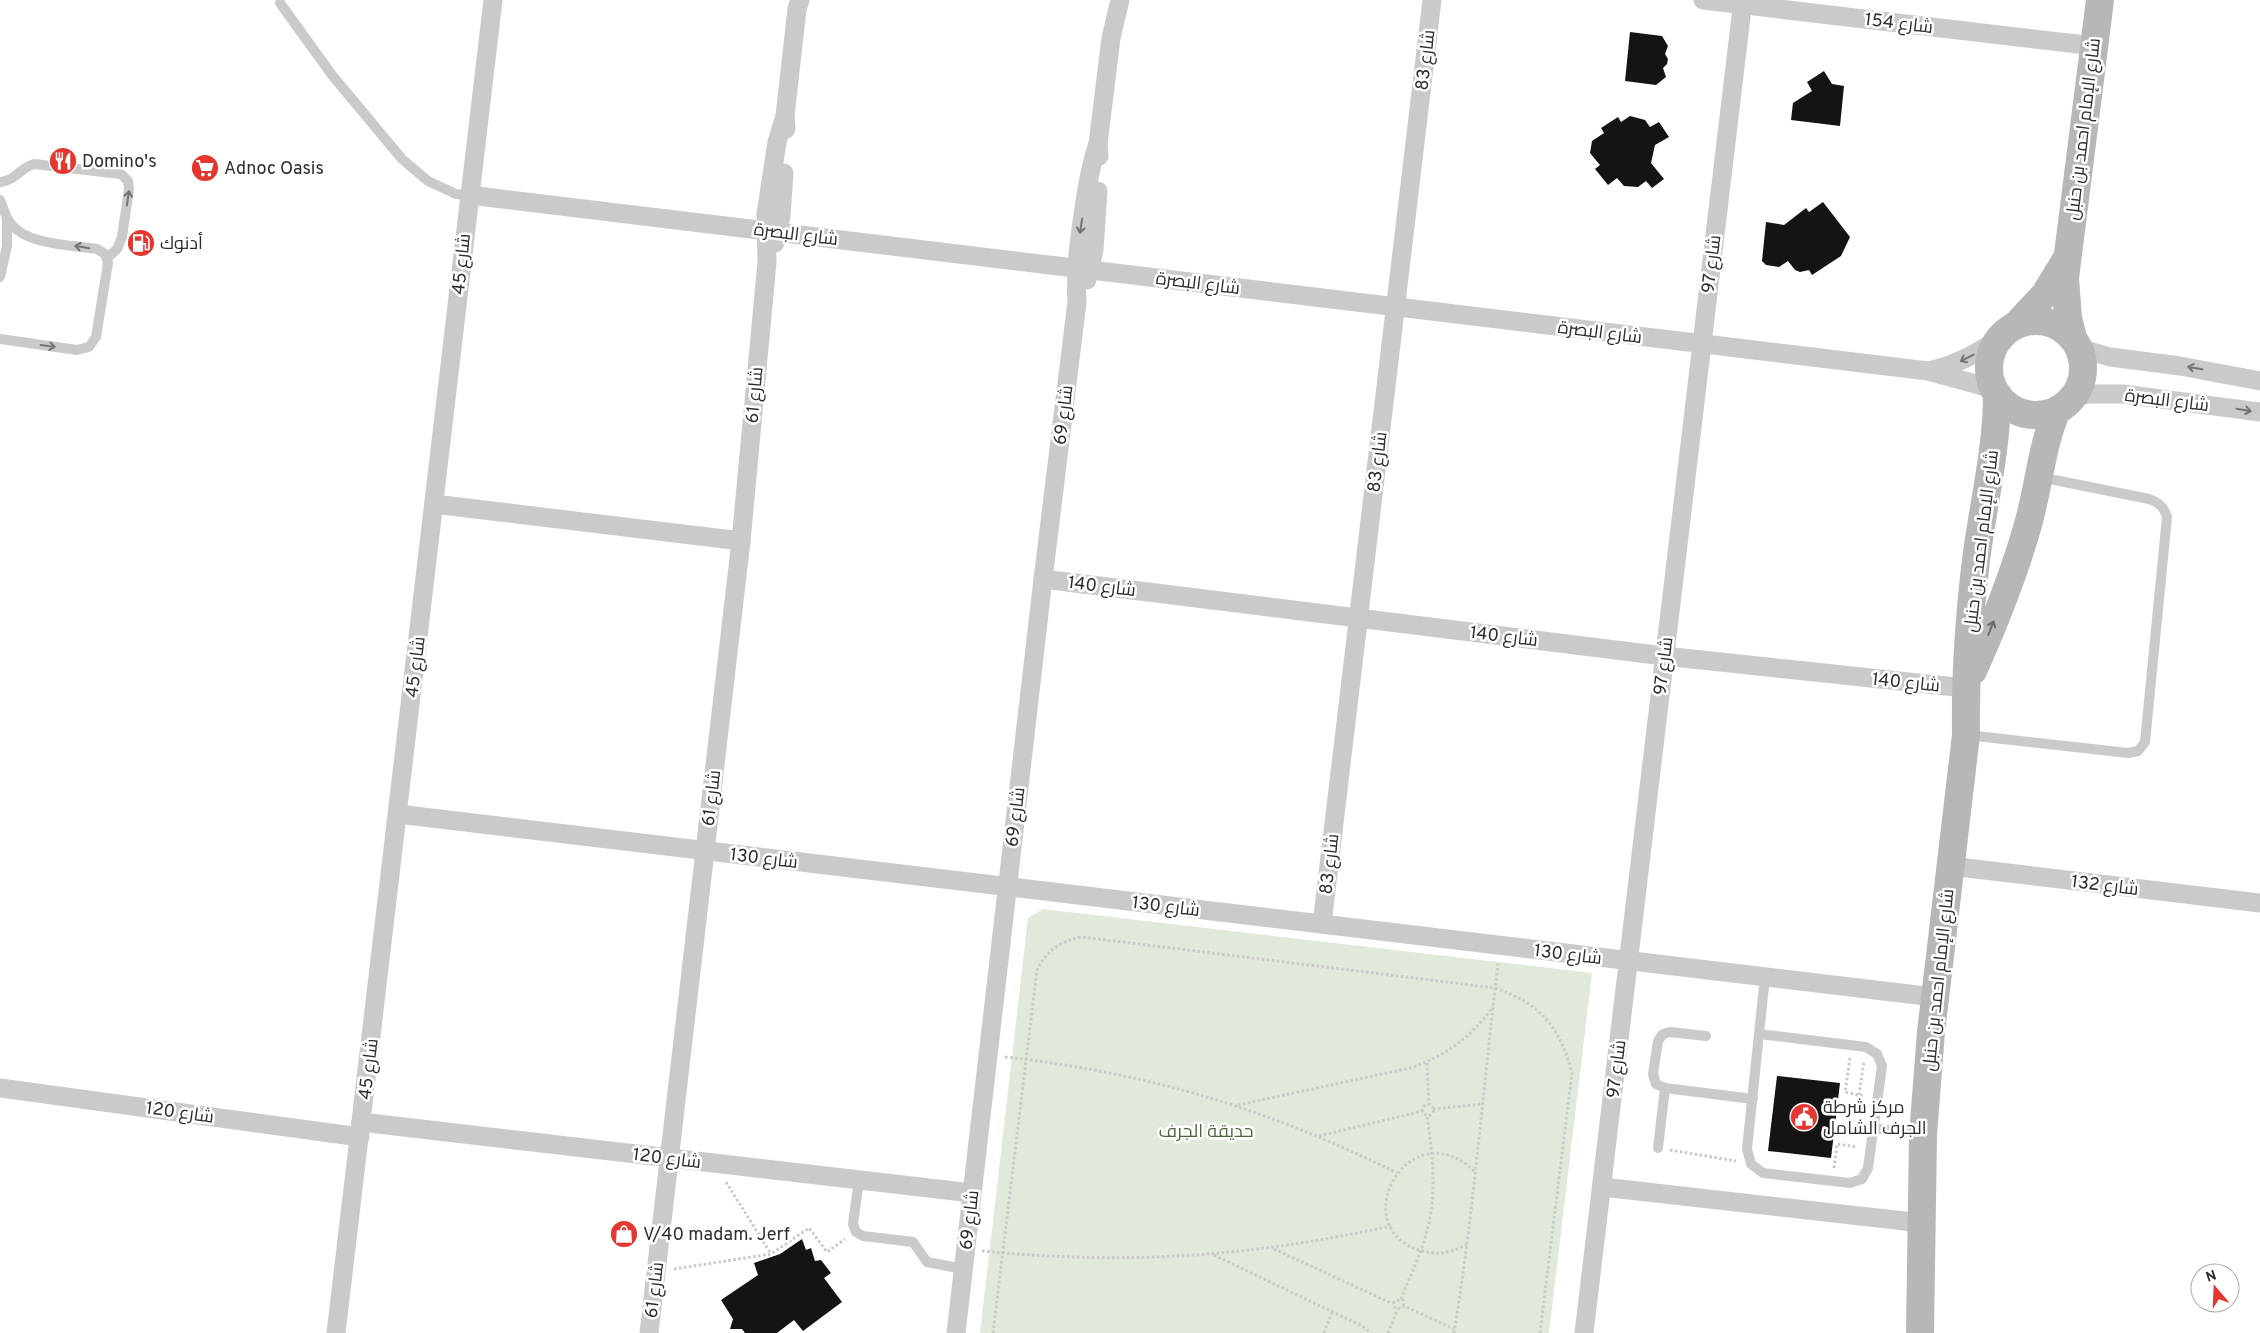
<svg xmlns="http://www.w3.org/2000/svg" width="2260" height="1333" font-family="Overpass,Cairo,sans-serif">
  <rect width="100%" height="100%" fill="#fff"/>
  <!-- green -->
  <path fill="#e1eada" d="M 1043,909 L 1592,973 L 1549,1333 L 980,1333 L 1028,918 Z"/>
  <!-- building -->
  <g fill="#141414">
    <path d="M 1630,32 L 1662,36 L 1668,46 L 1665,54 L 1668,59 L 1667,64 L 1663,68 L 1666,77 L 1656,85 L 1625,81 Z"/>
    <path d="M 1824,71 L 1832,84 L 1844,86 L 1840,126 L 1791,120 L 1793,103 L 1812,91 L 1807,82 Z"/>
    <path d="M 1630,116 L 1645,120 L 1650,127 L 1659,122 L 1669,137 L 1655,145 L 1651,163 L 1664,179 L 1652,188 L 1646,181 L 1638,187 L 1624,186 L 1617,178 L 1608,185 L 1595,169 L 1600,165 L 1590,153 L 1592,141 L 1604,133 L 1601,128 L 1618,117 L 1621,122 Z"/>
    <path d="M 1823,202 L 1850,237 L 1841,256 L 1812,275 L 1809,270 L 1800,272 L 1795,270 L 1788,261 L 1779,267 L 1766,265 L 1762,261 L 1766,222 L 1784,225 L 1806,208 L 1809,212 Z"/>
    <path d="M 1777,1076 L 1840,1083 L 1831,1158 L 1768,1151 Z"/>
    <path d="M 802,1239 L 806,1250 L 811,1248 L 815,1261 L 821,1260 L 831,1273 L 824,1278 L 842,1302 L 803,1331 L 794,1320 L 777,1333 L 745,1333 L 742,1329 L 730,1329 L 733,1319 L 721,1300 L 758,1275 L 754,1263 L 780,1254 Z"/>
  </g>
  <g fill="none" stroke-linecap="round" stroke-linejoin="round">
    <!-- path -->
    <g stroke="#cacaca" stroke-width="3" stroke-dasharray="2.5 2.5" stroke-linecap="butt">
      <path d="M 1005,1057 C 1149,1073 1268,1109 1397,1173"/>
      <path d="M 1850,1058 L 1845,1092 L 1864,1096"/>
      <path d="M 1427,1063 L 1429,1105"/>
      <path d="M 1859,1095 L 1864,1061"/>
      <circle cx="1428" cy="1110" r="5.5"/>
      <path d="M 1238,1105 L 1410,1068 C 1446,1056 1471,1037 1493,1007"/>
      <path d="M 1433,1109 L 1482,1104"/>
      <path d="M 1319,1136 L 1423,1111"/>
      <path d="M 1670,1150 L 1736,1161"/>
      <path d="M 1834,1168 L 1837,1144 L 1857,1147"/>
      <path d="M 726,1182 L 771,1254"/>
      <path d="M 1467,1244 C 1450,1254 1435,1256 1416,1249 C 1346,1223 1411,1109 1475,1172"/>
      <path d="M 1274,1249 L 1393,1304"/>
      <path d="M 982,1251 C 1127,1265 1249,1257 1391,1226"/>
      <path d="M 1214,1255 L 1362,1326 L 1371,1333"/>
      <path d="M 674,1269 L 771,1254 L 809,1228 L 827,1252 L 845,1239"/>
      <path d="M 1401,1299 C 1412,1271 1427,1242 1431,1211 C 1436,1179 1431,1147 1427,1115"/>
      <path d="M 1404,1306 L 1403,1300 L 1401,1299 L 1394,1302 L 1395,1308 L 1401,1308 L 1404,1306 L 1454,1329"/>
      <path d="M 993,1333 L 1037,970 C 1047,950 1061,941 1082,937 L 1495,988 C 1541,1004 1560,1027 1572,1073 L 1540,1333"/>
      <path d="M 1324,1333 L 1332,1312"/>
      <path d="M 1388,1333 L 1398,1309"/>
      <path d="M 1454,1333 C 1474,1211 1483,1087 1498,964"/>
    </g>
    <!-- lane -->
    <g stroke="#cacaca" stroke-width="10">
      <path d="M 280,3 L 332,75 L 402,159 L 428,181 L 456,194 L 469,195"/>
      <path d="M 0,182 C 15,181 21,167 34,164 L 121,174 L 128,181 L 129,189 L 122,237 L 117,249 L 107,258"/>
      <path d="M 0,200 C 4,209 5,218 12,225 C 28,245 73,245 97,249 L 105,254 L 108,263 L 96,337 L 89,347 L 77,350 L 0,339"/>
      <path d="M 0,277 L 7,246 L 7,219"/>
      <path d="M 1967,735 L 2128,753 L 2138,751 L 2145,742 L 2167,517 C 2164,507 2159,502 2149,499 L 2040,477"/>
      <path d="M 1759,1034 L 1866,1047 L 1877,1054 L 1882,1066 L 1868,1168 L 1862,1179 L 1850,1183 L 1763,1173 L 1751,1164 L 1747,1149 Z"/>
      <path d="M 1759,1034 L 1765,977"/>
      <path d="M 1706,1036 L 1670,1032 L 1663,1034 L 1658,1041 L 1653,1074 L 1656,1084 L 1665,1088 L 1753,1099"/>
      <path d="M 1873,1128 L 1922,1135"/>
      <path d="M 1658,1148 L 1665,1088"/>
      <path d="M 859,1180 L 853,1224 L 856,1232 L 863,1236 L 913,1242 L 927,1262 L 963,1269"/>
    </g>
    <!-- street -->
    <g stroke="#cacaca" stroke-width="19">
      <path d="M 1703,0 L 2094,46"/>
      <path d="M 786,129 L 785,116 L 797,9 L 800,0"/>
      <path d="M 1099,156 L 1098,144 L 1111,38 L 1120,0"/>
      <path d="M 469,195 L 1928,371 L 1994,389"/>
      <path d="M 775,243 L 781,216 L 784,173"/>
      <path d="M 1087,280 L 1094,250 L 1098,191"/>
      <path d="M 2079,348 L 2110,357 L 2180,366 L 2260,381"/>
      <path d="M 1929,371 C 1957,365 1979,353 2002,336"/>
      <path d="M 2074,397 L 2090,394 L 2123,394 L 2260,412"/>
      <path d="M 434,504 L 741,541"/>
      <path d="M 1043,579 L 1664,656 L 1965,688"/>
      <path d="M 398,814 L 1934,997"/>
      <path d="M 1950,866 L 2260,903"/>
      <path d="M 1322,924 L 1432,0"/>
      <path d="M 0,1088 L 360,1137"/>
      <path d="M 361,1122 L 972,1193"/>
      <path d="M 1602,1187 L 1922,1223"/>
      <path d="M 336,1333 L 493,0"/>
      <path d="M 649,1333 L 741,541 L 767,262 L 766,214 L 777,142 L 785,116"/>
      <path d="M 956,1333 L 1043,579 L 1077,302 C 1075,267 1080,235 1085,201 C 1088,182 1091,163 1098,144"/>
      <path d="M 1584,1333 L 1743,0"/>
    </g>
    <!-- secondary -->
    <g stroke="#b7b7b7" stroke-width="28">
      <circle cx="2036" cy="368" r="47"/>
      <path d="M 2016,325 L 2045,294 L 2065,261"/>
      <path d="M 2073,338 L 2068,318 L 2065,278 L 2100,0"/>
      <path d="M 1973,671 C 1995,622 2015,572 2029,521 C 2039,484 2042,445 2057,410"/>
      <path d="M 1920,1333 L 1923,1135 L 1931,1032 L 1966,735 C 1965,676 1969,618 1976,560 C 1983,505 1997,450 1997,394"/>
    </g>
  </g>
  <!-- one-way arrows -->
  <defs><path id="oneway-shaft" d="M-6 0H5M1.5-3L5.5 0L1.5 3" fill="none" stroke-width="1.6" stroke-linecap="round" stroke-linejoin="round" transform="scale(1.25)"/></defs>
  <g stroke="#747474">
    <use href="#oneway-shaft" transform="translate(128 198) rotate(-81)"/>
    <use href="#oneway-shaft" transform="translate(1081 226) rotate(99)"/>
    <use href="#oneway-shaft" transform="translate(82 247) rotate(-171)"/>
    <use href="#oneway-shaft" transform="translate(48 346) rotate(8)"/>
    <use href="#oneway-shaft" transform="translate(1967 358) rotate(153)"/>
    <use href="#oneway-shaft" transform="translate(2195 368) rotate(-170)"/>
    <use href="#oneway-shaft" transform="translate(2244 410) rotate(9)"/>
  </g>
  <use stroke="#6b6b6b" href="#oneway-shaft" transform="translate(1991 628) rotate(-69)"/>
  <!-- icons -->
  <defs>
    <symbol id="restaurant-disc" viewBox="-11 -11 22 22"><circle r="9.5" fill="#e33730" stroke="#fff"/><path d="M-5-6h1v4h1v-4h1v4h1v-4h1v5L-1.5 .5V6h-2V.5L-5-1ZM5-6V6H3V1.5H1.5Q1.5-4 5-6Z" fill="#fff"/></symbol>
    <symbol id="supermarket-disc" viewBox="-11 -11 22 22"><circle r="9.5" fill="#e33730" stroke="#fff"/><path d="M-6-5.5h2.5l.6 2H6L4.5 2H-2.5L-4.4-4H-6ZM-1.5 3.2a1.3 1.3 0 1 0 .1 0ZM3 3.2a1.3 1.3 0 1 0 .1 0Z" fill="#fff"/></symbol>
    <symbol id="fuel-disc" viewBox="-11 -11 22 22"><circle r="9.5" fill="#e33730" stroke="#fff"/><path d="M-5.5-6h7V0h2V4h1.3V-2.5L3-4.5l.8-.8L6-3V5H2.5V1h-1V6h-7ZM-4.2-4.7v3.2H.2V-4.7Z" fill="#fff"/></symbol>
    <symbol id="civic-disc" viewBox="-11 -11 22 22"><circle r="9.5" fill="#e33730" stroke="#fff"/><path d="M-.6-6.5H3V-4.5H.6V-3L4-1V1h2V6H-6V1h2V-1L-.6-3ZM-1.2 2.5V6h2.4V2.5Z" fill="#fff"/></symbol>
    <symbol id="shop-disc" viewBox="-11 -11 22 22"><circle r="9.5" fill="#e33730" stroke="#fff"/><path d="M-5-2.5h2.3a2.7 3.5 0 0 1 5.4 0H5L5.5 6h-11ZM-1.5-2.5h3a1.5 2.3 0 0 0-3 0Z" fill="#fff"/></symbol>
  </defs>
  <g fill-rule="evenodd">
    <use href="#restaurant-disc" x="47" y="145" width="32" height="32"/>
    <use href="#supermarket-disc" x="189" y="152" width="32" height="32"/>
    <use href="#fuel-disc" x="125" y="227" width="32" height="32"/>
    <use href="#civic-disc" x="1788" y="1101" width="32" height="32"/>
    <use href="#shop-disc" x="608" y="1218" width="32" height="32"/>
  </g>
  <g text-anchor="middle" stroke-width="5" stroke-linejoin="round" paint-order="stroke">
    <!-- street labels -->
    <g font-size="18" fill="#2d2d2d" stroke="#fff">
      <text transform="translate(1899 23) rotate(7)" y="6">شارع 154</text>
      <text transform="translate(1425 60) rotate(-83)" y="6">شارع 83</text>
      <text transform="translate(2083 129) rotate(-83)" y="6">شارع الإمام احمد بن حنبل</text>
      <text transform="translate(796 234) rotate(7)" y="6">شارع البصرة</text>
      <text transform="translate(461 264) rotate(-84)" y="6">شارع 45</text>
      <text transform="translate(1711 264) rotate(-83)" y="6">شارع 97</text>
      <text transform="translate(1198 283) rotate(7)" y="6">شارع البصرة</text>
      <text transform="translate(1600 332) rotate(7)" y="6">شارع البصرة</text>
      <text transform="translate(754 395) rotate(-85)" y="6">شارع 61</text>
      <text transform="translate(2167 400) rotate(7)" y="6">شارع البصرة</text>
      <text transform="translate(1063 415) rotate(-83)" y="6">شارع 69</text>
      <text transform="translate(1377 462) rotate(-83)" y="6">شارع 83</text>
      <text transform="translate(1981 541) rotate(-83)" y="6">شارع الإمام احمد بن حنبل</text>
      <text transform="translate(1102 586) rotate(7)" y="6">شارع 140</text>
      <text transform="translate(1504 636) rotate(7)" y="6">شارع 140</text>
      <text transform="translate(1663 666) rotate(-83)" y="6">شارع 97</text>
      <text transform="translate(415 667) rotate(-83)" y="6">شارع 45</text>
      <text transform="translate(1906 682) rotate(6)" y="6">شارع 140</text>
      <text transform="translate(711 798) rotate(-83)" y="6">شارع 61</text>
      <text transform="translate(1015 817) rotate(-83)" y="6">شارع 69</text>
      <text transform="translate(764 858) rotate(7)" y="6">شارع 130</text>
      <text transform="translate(1329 864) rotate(-83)" y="6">شارع 83</text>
      <text transform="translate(2105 885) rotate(7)" y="6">شارع 132</text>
      <text transform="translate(1166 906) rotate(7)" y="6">شارع 130</text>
      <text transform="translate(1568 954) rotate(7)" y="6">شارع 130</text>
      <text transform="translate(1938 980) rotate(-84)" y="6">شارع الإمام احمد بن حنبل</text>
      <text transform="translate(368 1069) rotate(-83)" y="6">شارع 45</text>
      <text transform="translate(1616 1069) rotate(-83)" y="6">شارع 97</text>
      <text transform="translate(180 1112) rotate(8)" y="6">شارع 120</text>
      <text transform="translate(667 1158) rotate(7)" y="6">شارع 120</text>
      <text transform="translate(969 1220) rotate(-83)" y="6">شارع 69</text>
      <text transform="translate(654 1290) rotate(-83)" y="6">شارع 61</text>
    </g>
    <!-- poi labels -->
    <g font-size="18" fill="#2d2d2d" stroke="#fff" text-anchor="start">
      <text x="82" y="167">Domino's</text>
      <text x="224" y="174">Adnoc Oasis</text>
      <text x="160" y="249">أدنوك</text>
      <text x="1823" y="1113">مركز شرطة<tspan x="1823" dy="21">الجرف الشامل</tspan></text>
      <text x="643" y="1240">V/40 madam. Jerf</text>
    </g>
    <!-- park labels -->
    <g font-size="18" fill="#4b673b" stroke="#fff">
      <text x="1206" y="1137">حديقة الجرف</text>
    </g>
  </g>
  <!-- north arrow -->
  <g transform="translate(2215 1288) rotate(341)"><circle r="24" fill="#ffffff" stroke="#ababab"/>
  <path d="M0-4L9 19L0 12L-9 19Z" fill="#e33730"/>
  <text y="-8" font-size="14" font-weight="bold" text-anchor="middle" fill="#2d2d2d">N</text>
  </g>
</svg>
